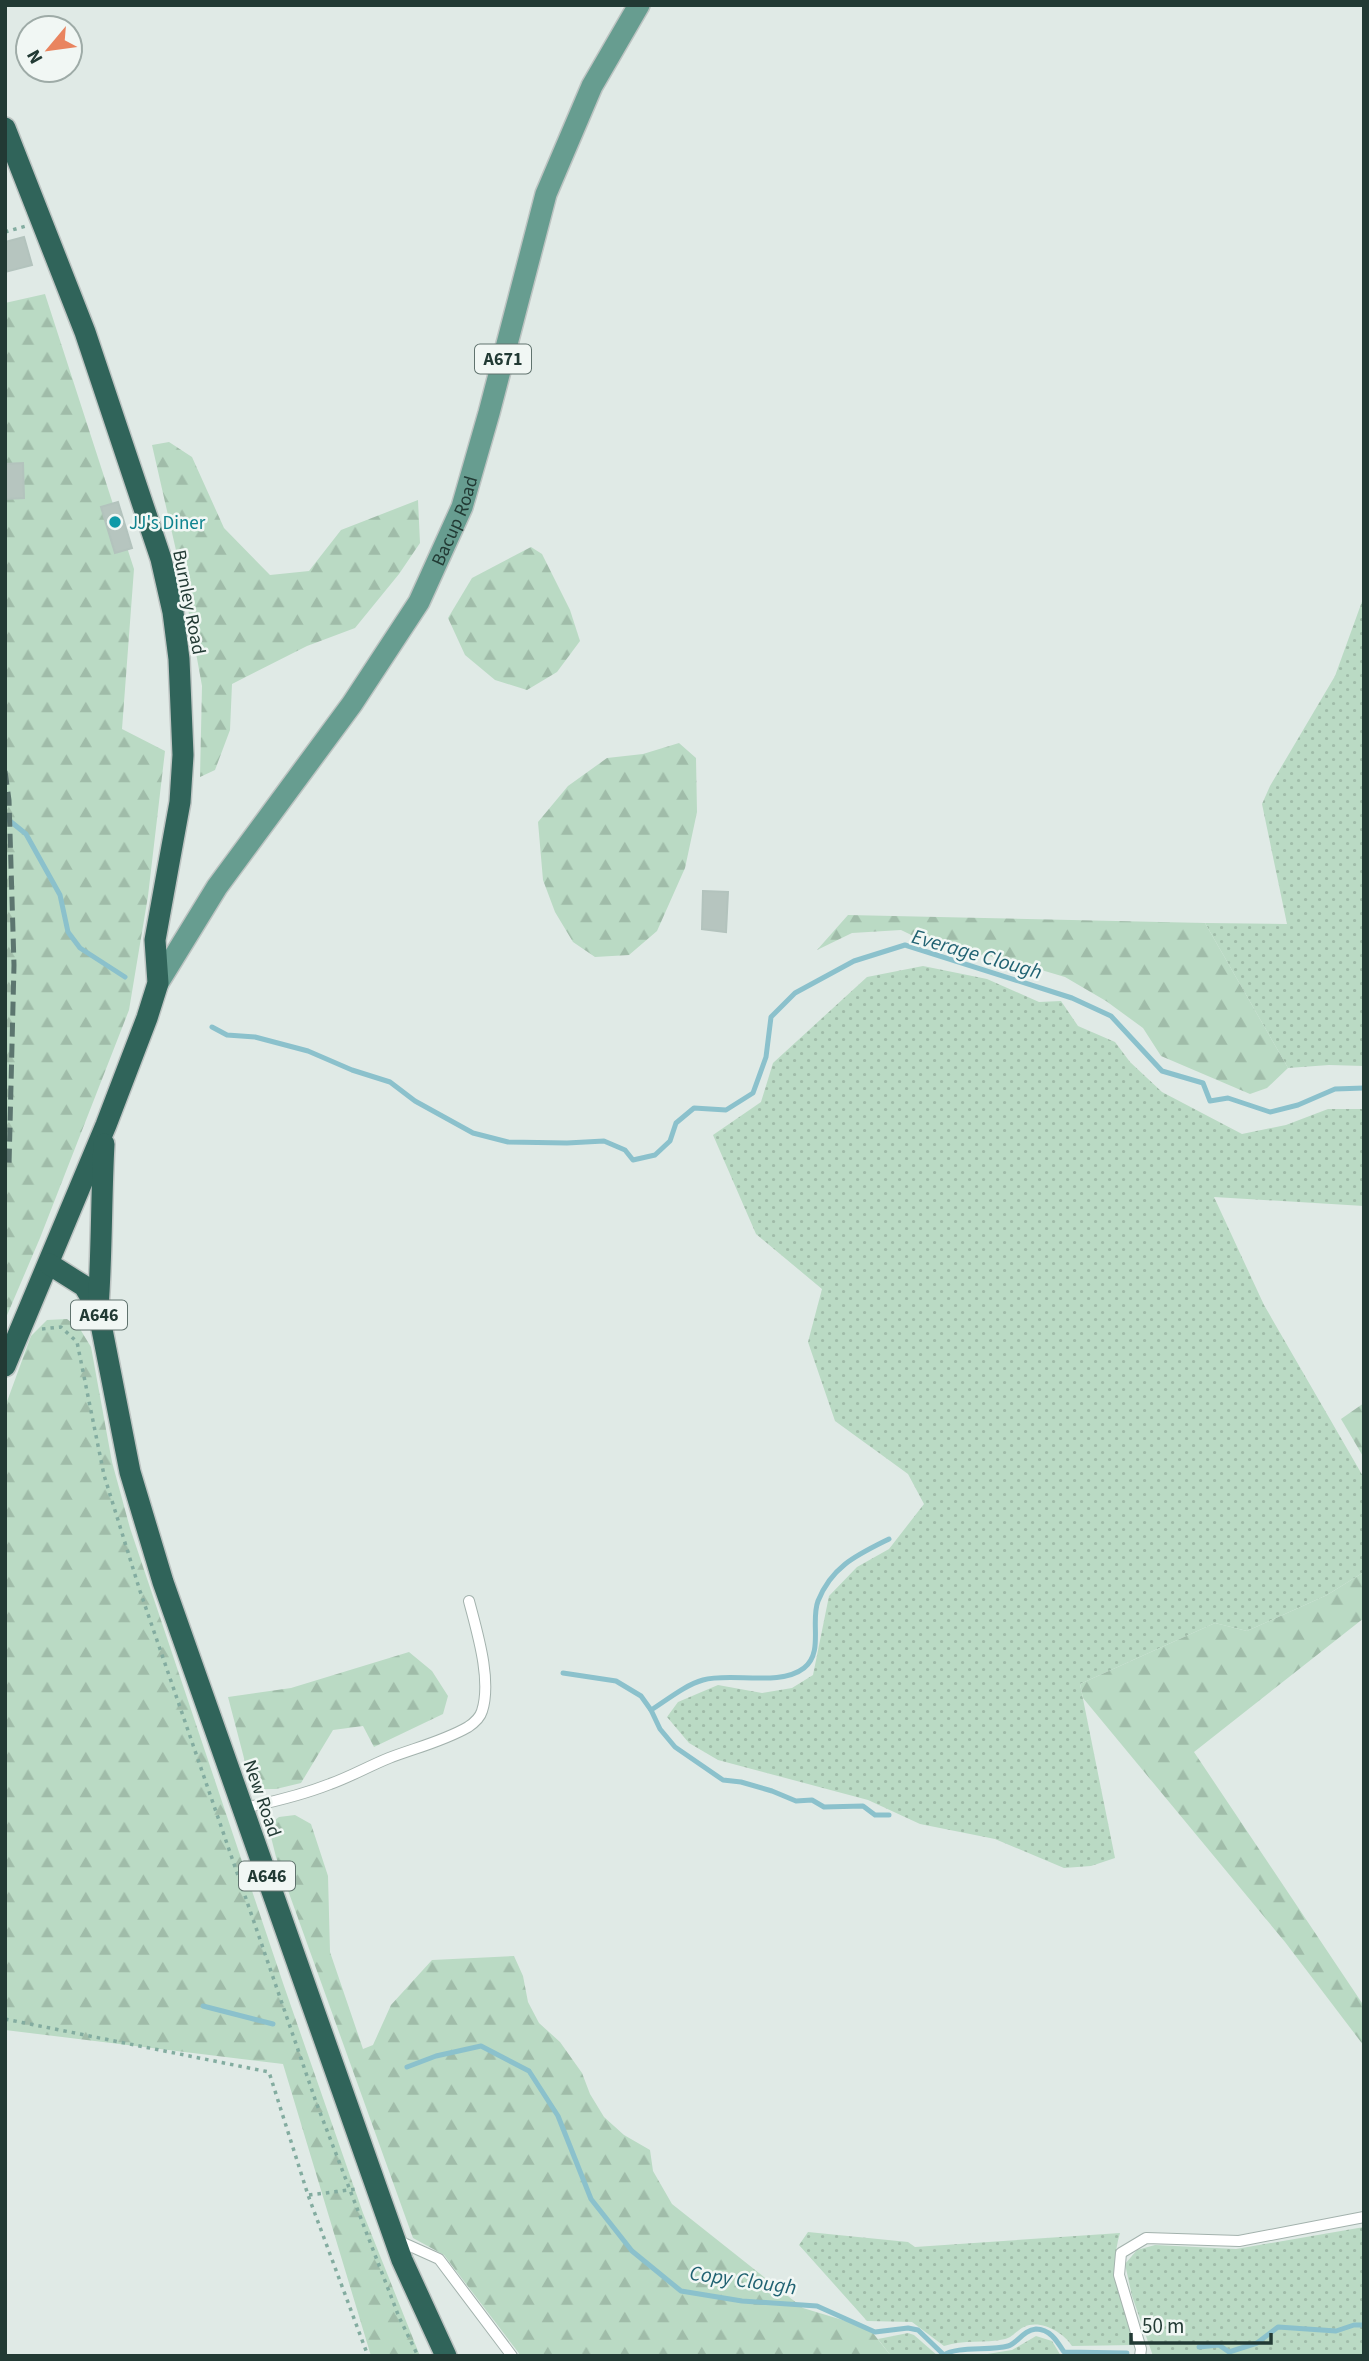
<svg xmlns="http://www.w3.org/2000/svg" width="1369" height="2361" font-family="'Source Sans 3',sans-serif">
  <defs>
    <pattern id="green-dots" width="8" height="8" patternUnits="userSpaceOnUse" patternTransform="scale(1.75)"><rect width="8" height="8" fill="#badac4"/><path d="M2 2h.1M6 6h.1" fill="none" stroke="#a0bca9" stroke-width="1.8" stroke-linecap="round"/></pattern>
    <pattern id="forest-firs" width="22" height="20" patternUnits="userSpaceOnUse" patternTransform="scale(1.75)"><rect width="22" height="20" fill="#badac4"/><path d="M5 1l3.5 6h-7zM16 11l3.5 6h-7z" fill="#a0bca9"/></pattern>
  </defs>
  <rect width="100%" height="100%" fill="#e0eae6"/>
  <!-- green -->
  <g fill="url(#green-dots)">
    <path d="M 1364,596 L 1364,1066 L 1329,1065 L 1288,1068 L 1205,923 L 1287,924 L 1262,804 L 1270,786 L 1335,676 Z"/>
    <path d="M 923,966 L 987,979 L 1039,1002 L 1061,1001 L 1078,1026 L 1115,1042 L 1130,1062 L 1162,1092 L 1242,1134 L 1286,1125 L 1328,1109 L 1364,1109 L 1364,1206 L 1214,1197 L 1264,1305 L 1364,1478 L 1364,1572 L 1327,1595 L 1247,1631 L 1215,1623 L 1080,1684 L 1115,1858 L 1091,1866 L 1064,1868 L 995,1839 L 920,1824 L 868,1800 L 718,1760 L 689,1743 L 667,1717 L 678,1702 L 718,1685 L 762,1693 L 792,1688 L 813,1675 L 829,1596 L 857,1567 L 889,1549 L 924,1504 L 908,1474 L 835,1421 L 808,1342 L 822,1289 L 756,1234 L 713,1135 L 761,1102 L 773,1063 L 867,977 Z"/>
    <path d="M 1364,2227 L 1364,2356 L 1153,2356 L 1132,2296 L 1125,2264 L 1137,2250 L 1155,2245 L 1236,2249 Z"/>
    <path d="M 808,2232 L 908,2242 L 915,2247 L 1120,2233 C 1108,2271 1124,2307 1134,2345 L 1072,2346 C 1063,2332 1040,2319 1024,2327 C 1017,2330 1012,2338 1005,2339 C 984,2344 964,2339 944,2346 L 912,2322 L 867,2321 L 799,2245 Z"/>
    <path d="M 908,2333 L 914,2335 L 938,2356 L 891,2356 L 878,2339 Z"/>
    <path d="M 1036,2336 L 1052,2341 L 1061,2356 L 975,2356 L 1012,2350 Z"/>
  </g>
  <!-- forest -->
  <g fill="url(#forest-firs)">
    <path d="M 45,294 L 134,569 L 122,729 L 165,751 L 148,896 L 129,1010 L 40,1238 L 5,1320 L 5,303 Z"/>
    <path d="M 169,442 L 192,457 L 224,528 L 270,575 L 309,571 L 341,530 L 418,500 L 420,543 L 399,574 L 355,628 L 307,646 L 232,684 L 230,730 L 215,770 L 200,777 L 202,686 L 183,581 L 152,445 Z"/>
    <path d="M 531,547 L 542,554 L 570,610 L 580,641 L 557,672 L 527,690 L 495,680 L 465,655 L 448,618 L 472,578 Z"/>
    <path d="M 679,743 L 696,758 L 697,812 L 685,868 L 657,931 L 629,955 L 595,957 L 573,942 L 555,912 L 543,880 L 538,822 L 568,786 L 607,758 L 643,754 Z"/>
    <path d="M 848,915 L 1205,923 L 1288,1068 L 1267,1088 L 1250,1094 L 1161,1056 L 1143,1028 L 1106,1001 L 1065,977 L 1004,959 L 932,945 L 901,930 L 852,933 L 817,950 Z"/>
    <path d="M 67,1319 L 80,1329 L 91,1347 L 112,1462 L 130,1528 L 284,1986 L 363,2213 L 420,2356 L 371,2356 L 283,2064 L 5,2030 L 5,1407 L 31,1336 L 47,1320 Z"/>
    <path d="M 1364,1403 L 1364,1458 L 1341,1419 Z"/>
    <path d="M 1364,1572 L 1364,1618 L 1194,1752 L 1364,2006 L 1364,2046 L 1285,1942 L 1083,1698 L 1080,1684 L 1215,1623 L 1247,1631 L 1327,1595 Z"/>
    <path d="M 409,1652 L 432,1671 L 448,1696 L 443,1714 L 374,1747 L 363,1726 L 333,1730 L 301,1783 L 276,1789 L 255,1789 L 245,1762 L 228,1697 L 291,1688 Z"/>
    <path d="M 295,1815 L 311,1824 L 328,1876 L 330,1952 L 363,2049 L 373,2045 L 391,2005 L 432,1960 L 514,1956 L 523,1976 L 528,2002 L 539,2023 L 560,2042 L 582,2073 L 590,2094 L 604,2117 L 624,2135 L 650,2150 L 653,2171 L 672,2204 L 803,2308 L 869,2328 L 891,2356 L 521,2356 L 444,2255 L 413,2238 L 276,1857 L 268,1825 L 279,1817 Z"/>
  </g>
  <g fill="none" stroke-linecap="round" stroke-linejoin="round">
    <!-- stream -->
    <g stroke="#8bc1cc" stroke-width="5">
      <path d="M 5,817 L 26,834 L 60,895 L 68,932 L 80,948 L 125,977"/>
      <path d="M 212,1027 L 227,1035 L 255,1037 L 308,1051 L 352,1070 L 390,1082 L 415,1101 L 473,1133 L 508,1142 L 567,1143 L 604,1141 L 625,1150 L 633,1160 L 655,1155 L 670,1141 L 676,1123 L 694,1108 L 726,1110 L 753,1093 L 766,1057 L 771,1017 L 795,993 L 854,961 L 905,945 L 1072,998 L 1111,1016 L 1162,1071 L 1203,1083 L 1210,1101 L 1228,1098 L 1270,1112 L 1298,1105 L 1335,1089 L 1364,1088"/>
      <path d="M 563,1673 L 616,1681 L 641,1696 L 651,1710 L 660,1729 L 675,1747 L 723,1780 L 741,1782 L 772,1791 L 796,1801 L 812,1800 L 824,1807 L 863,1806 L 875,1815 L 889,1815"/>
      <path d="M 651,1710 C 667,1700 685,1685 703,1680 C 730,1672 780,1687 804,1668 C 824,1652 810,1622 818,1601 C 832,1566 857,1555 889,1539"/>
      <path d="M 203,2006 L 273,2024"/>
      <path d="M 407,2067 L 436,2056 L 481,2046 L 529,2071 L 558,2116 L 591,2199 L 632,2251 L 681,2291 L 742,2301 L 817,2306 L 875,2332 L 908,2328 L 918,2330 L 944,2355 C 956,2346 990,2351 1008,2346 C 1018,2343 1023,2330 1036,2329 C 1050,2329 1057,2341 1064,2352 L 1127,2353"/>
      <path d="M 1199,2347 L 1219,2345 L 1229,2352 L 1257,2343 L 1278,2327 L 1336,2331 L 1354,2325 L 1364,2325"/>
    </g>
  </g>
  <!-- building -->
  <g fill="#b6c5bf" stroke="#b3c3bd" stroke-width="2">
    <path d="M 24,237 L 32,265 L 5,272 L 5,242 Z"/>
    <path d="M 23,463 L 24,498 L 5,499 L 5,464 Z"/>
    <path d="M 118,502 L 132,548 L 115,553 L 101,507 Z"/>
    <path d="M 703,891 L 728,892 L 726,932 L 702,929 Z"/>
  </g>
  <g fill="none" stroke-linecap="round" stroke-linejoin="round">
    <defs>
      <g id="lane">
        <path d="M 243,1808 C 273,1802 302,1795 330,1784 C 350,1777 369,1766 389,1758 C 415,1748 444,1741 468,1727 C 474,1723 480,1718 482,1711 C 492,1680 477,1632 469,1601"/>
        <path d="M 399,2241 L 439,2259 L 512,2356"/>
        <path d="M 1140,2356 L 1141,2349 L 1119,2275 L 1121,2253 L 1146,2238 L 1239,2241 L 1364,2217"/>
      </g>
      <g id="primary">
        <path id="s1" d="M 158,983 L 217,887 L 352,704 L 419,602 L 462,507 L 489,413 L 546,194 L 592,86 L 639,5"/>
      </g>
      <g id="highway">
        <path d="M 5,128 L 85,332 L 161,559 L 173,612 L 179,659 L 183,755 L 180,802 L 155,940 L 158,983 L 147,1018 L 106,1125 L 5,1366"/>
        <path d="M 49,1264 L 84,1286 L 98,1309 L 130,1472 L 163,1582 L 402,2260 L 446,2356"/>
        <path d="M 98,1308 C 102,1254 101,1199 104,1144"/>
      </g>
    </defs>
    <!-- lane casing -->
    <use href="#lane" stroke="#a3b2ad" stroke-width="12"/>
    <!-- primary casing -->
    <use href="#primary" stroke="#bdc4c2" stroke-width="24"/>
    <!-- highway casing -->
    <use href="#highway" stroke="#bdc4c2" stroke-width="24"/>
    <!-- path -->
    <g stroke="#83aca0" stroke-width="3.5" stroke-dasharray="3.5 5" stroke-linecap="butt">
      <path d="M 5,232 L 26,226"/>
      <path d="M 42,1329 L 61,1327 L 77,1342 L 104,1475 L 140,1591 L 316,2102 L 399,2317 L 418,2356"/>
      <path d="M 5,2019 L 269,2072 L 308,2195 L 368,2356"/>
      <path d="M 309,2195 L 357,2189"/>
    </g>
    <!-- lane -->
    <use href="#lane" stroke="#fff" stroke-width="10"/>
    <!-- primary -->
    <use href="#primary" stroke="#679d90" stroke-width="21"/>
    <!-- highway -->
    <use href="#highway" stroke="#30645a" stroke-width="21"/>
    <!-- rail -->
    <path stroke="#5c756f" stroke-width="5" stroke-dasharray="14 7" stroke-linecap="butt" d="M 5,771 L 9,800 L 14,965 L 9,1165"/>
  </g>
  <!-- markers -->
  <circle fill="#0f9aa8" stroke="#f1f7f4" stroke-width="2.5" cx="115" cy="522" r="7"/>
  <g text-anchor="middle" stroke-width="5" stroke-linejoin="round" paint-order="stroke">
    <!-- shield labels -->
    <g fill="#f1f7f4" stroke="#60736e" stroke-width="2">
      <rect x="475" y="344.5" width="56" height="29" rx="5"/>
      <rect x="71" y="1300.5" width="56" height="29" rx="5"/>
      <rect x="239" y="1861.5" width="56" height="29" rx="5"/>
    </g>
    <g font-size="18" font-weight="bold" fill="#223a34">
      <text x="503" y="365">A671</text>
      <text x="99" y="1321">A646</text>
      <text x="267" y="1882">A646</text>
    </g>
    <!-- street labels -->
    <g font-size="19" fill="#223a34" stroke="#f1f7f4">
      <text dy="7" stroke="none"><textPath href="#s1" startOffset="551">Bacup Road</textPath></text>
      <text transform="translate(190 602) rotate(79)" y="7">Burnley Road</text>
      <text transform="translate(263 1798) rotate(71)" y="7">New Road</text>
    </g>
    <!-- culture labels -->
    <g font-size="19" fill="#0d838f" stroke="#f1f7f4" text-anchor="start">
      <text x="129" y="529">JJ's Diner</text>
    </g>
    <!-- water labels -->
    <g font-size="21" font-style="italic" fill="#206272" stroke="#f1f7f4">
      <text transform="translate(977 954) rotate(16)" y="7">Everage Clough</text>
      <text transform="translate(743 2280) rotate(8)" y="7">Copy Clough</text>
    </g>
  </g>
  <!-- border -->
  <rect width="1369" height="2361" fill="none" stroke="#223a34" stroke-width="14"/>
  <!-- north arrow -->
  <g transform="translate(49 49) rotate(241)"><circle r="33" fill="#f1f7f4" stroke="#9eaba7" stroke-width="2"/>
  <path d="M0-5L12 26L0 18L-12 26Z" fill="#e9845f"/>
  <text y="-10" font-size="19" font-weight="bold" text-anchor="middle" fill="#223a34">N</text>
  </g>
  <!-- scale -->
  <path d="M1131 2333v10h140v-10" fill="none" stroke="#223a34" stroke-width="3.5"/>
  <text x="1142" y="2333" font-size="21" fill="#223a34" stroke="#f1f7f4" stroke-width="5" paint-order="stroke">50 m</text>
</svg>
